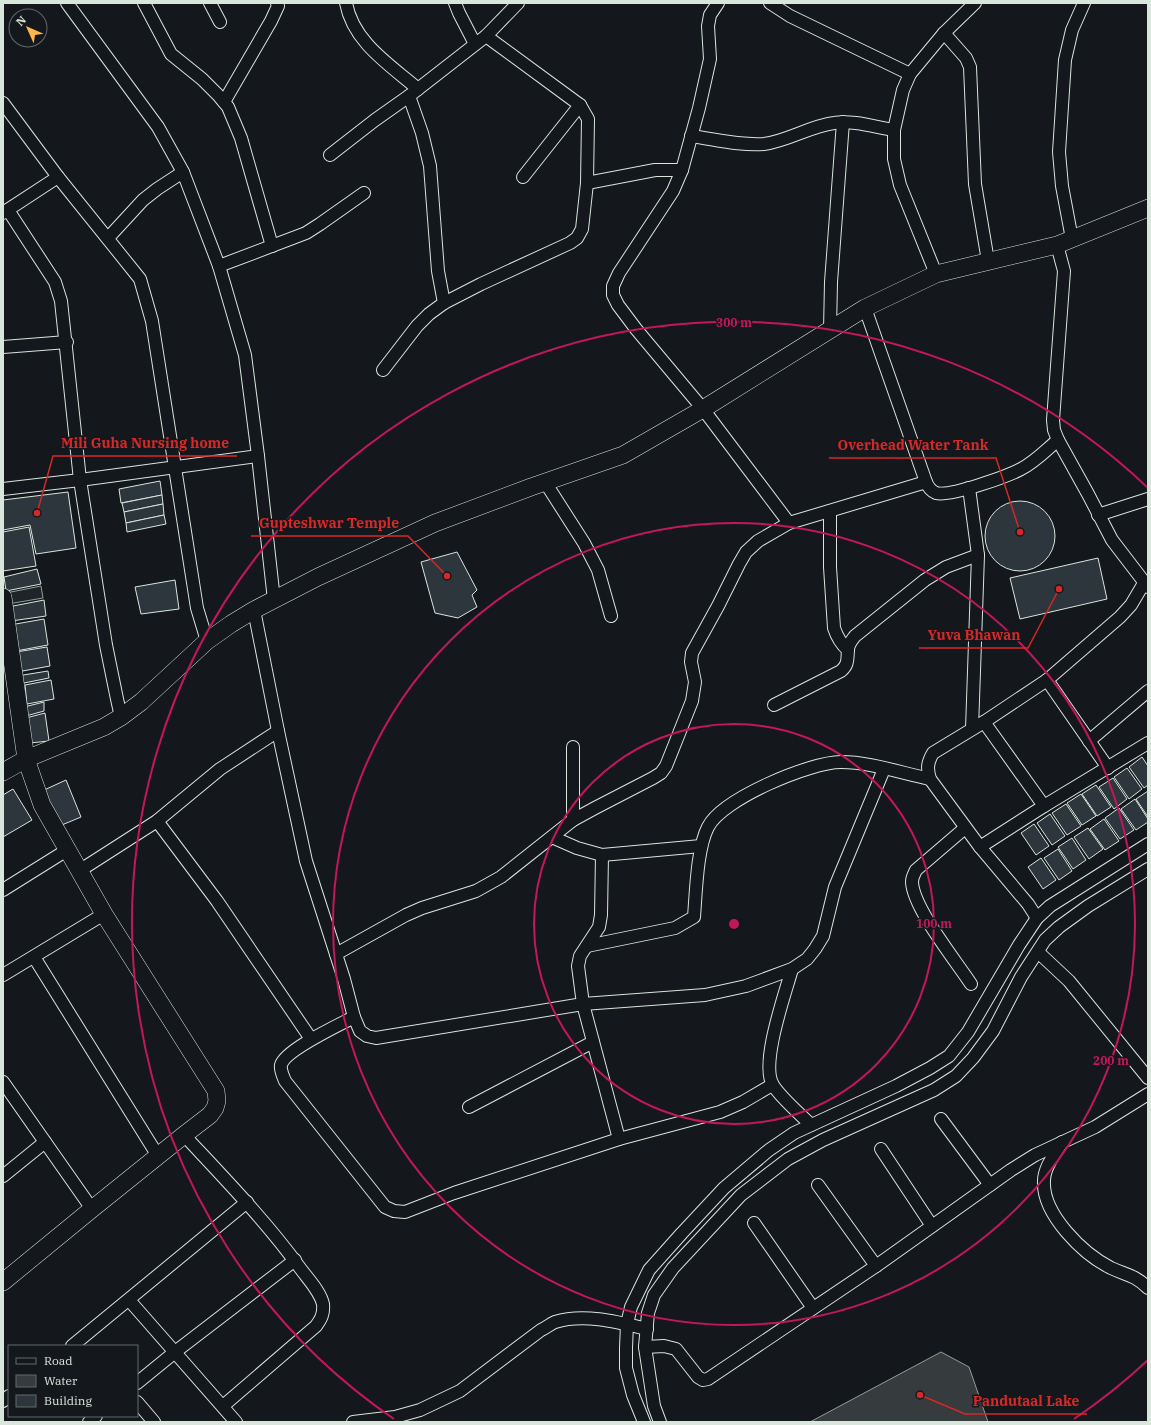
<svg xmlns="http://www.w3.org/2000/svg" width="1151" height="1425" font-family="'IBM Plex Serif',serif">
  <rect width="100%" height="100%" fill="#14181c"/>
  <!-- green -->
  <path fill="#202428" stroke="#939e99" d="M 41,586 L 43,598 L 8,604 L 6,593 Z"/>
  <!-- water -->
  <path fill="#363b3e" stroke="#939e99" d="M 941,1352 L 969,1367 L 988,1422 L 810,1422 Z"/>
  <!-- building -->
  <g fill="#2c363c" stroke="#d8e6dc">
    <path d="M 160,481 L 162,495 L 121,503 L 119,489 Z"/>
    <path d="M 68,492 L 76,548 L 36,554 L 30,525 L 3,530 L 3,500 Z"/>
    <path d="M 162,495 L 163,504 L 124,512 L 122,503 Z"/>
    <circle cx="1020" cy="536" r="35"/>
    <path d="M 163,504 L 164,515 L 126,523 L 124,512 Z"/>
    <path d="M 164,515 L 166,524 L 127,532 L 126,523 Z"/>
    <path d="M 29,527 L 36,566 L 3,571 L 3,532 Z"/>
    <path d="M 457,552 L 477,590 L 472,595 L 477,607 L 458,618 L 435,613 L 421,562 Z"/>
    <path d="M 1098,558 L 1107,599 L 1020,619 L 1010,578 Z"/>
    <path d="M 37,569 L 41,584 L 6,591 L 4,577 Z"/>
    <path d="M 175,580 L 179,609 L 141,614 L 135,587 Z"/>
    <path d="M 44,600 L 46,616 L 11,621 L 8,607 Z"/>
    <path d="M 44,619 L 48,645 L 16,651 L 10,625 Z"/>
    <path d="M 47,647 L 50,666 L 17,672 L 16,652 Z"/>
    <path d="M 48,671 L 49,678 L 24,683 L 17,676 Z"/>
    <path d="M 51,680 L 54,699 L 27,704 L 25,685 Z"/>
    <path d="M 44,702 L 44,711 L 26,716 L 24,707 Z"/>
    <path d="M 45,713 L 49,741 L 30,743 L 26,718 Z"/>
    <path d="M 1142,757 L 1148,766 L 1148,785 L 1144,788 L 1129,767 Z"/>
    <path d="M 1127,768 L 1142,789 L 1129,799 L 1114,777 Z"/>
    <path d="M 1113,778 L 1127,799 L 1114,809 L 1099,787 Z"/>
    <path d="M 66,780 L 81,817 L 57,827 L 42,791 Z"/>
    <path d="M 1096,785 L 1111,807 L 1097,816 L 1082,794 Z"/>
    <path d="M 13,789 L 32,820 L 3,837 L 3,795 Z"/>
    <path d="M 1148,791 L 1148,817 L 1136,799 Z"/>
    <path d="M 1081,794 L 1096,816 L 1082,825 L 1067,803 Z"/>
    <path d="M 1135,799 L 1148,819 L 1148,822 L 1136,830 L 1121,809 Z"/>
    <path d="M 1066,804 L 1081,826 L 1067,835 L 1052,813 Z"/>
    <path d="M 1119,808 L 1134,830 L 1120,839 L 1105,818 Z"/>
    <path d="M 1050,814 L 1065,836 L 1052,845 L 1037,823 Z"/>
    <path d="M 1104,819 L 1119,841 L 1105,850 L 1090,829 Z"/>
    <path d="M 1034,824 L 1049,846 L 1036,855 L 1021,833 Z"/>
    <path d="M 1088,828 L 1103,849 L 1089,859 L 1074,837 Z"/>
    <path d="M 1072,838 L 1086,860 L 1073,869 L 1058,847 Z"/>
    <path d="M 1058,849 L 1072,871 L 1059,880 L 1044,858 Z"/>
    <path d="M 1041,858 L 1056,880 L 1043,889 L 1028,867 Z"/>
  </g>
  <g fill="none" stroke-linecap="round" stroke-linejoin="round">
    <defs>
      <g id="street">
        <path d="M 67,3 L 158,127 L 183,172 L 219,266 L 245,355 L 258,456 L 274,600"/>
        <path d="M 144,3 L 171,54 L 202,79 L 218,95 L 228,107 L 241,138 L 272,246"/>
        <path d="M 210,3 L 220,22"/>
        <path d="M 346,3 C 353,42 390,65 418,89"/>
        <path d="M 455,3 L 459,13 L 475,44"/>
        <path d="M 718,3 L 710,15 L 708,26 L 710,59 L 699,108 L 682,170 L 673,191 L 619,273 L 613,286 L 613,295 L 618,305 L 636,329 L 703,409 L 789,523"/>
        <path d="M 770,3 L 790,16 L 910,74"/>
        <path d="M 944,33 L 966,58 L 970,67 L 975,184 L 988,261"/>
        <path d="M 409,96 L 422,133 L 430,166 L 438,271 L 444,303"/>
        <path d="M 224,102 L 271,21 L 278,6 L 277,3"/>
        <path d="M 3,103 L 58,177 L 140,279 L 152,321 L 197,608 L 207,641"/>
        <path d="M 691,136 C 714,139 740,146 764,144 C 788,141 810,126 834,123 C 853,120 875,127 894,130"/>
        <path d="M 330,155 L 375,120 L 409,96 L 486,36 L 518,3"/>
        <path d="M 523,177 L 580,105"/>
        <path d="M 587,183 L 655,170 L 682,170"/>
        <path d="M 8,210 L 55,282 L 61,301 L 80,480 L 106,645 L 117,699 L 121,717"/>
        <path d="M 3,213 L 58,177"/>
        <path d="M 108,238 L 143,200 L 157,189 L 183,172"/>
        <path d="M 1072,239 L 1062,186 L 1059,152 L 1065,60 L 1072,30 L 1084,3"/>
        <path d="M 1057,245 L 1064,271 L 1053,420 L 1054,430 L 1058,440 L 1088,494 L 1112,540 L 1148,587"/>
        <path d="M 219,266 L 306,233 L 320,224 L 364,193"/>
        <path d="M 936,274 L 900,185 L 894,159 L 894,130 L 903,90 L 910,74 L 944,33 L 975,3"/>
        <path d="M 865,308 L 926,482 C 928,487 931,491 936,493 C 950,497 1008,476 1021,469 C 1035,462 1046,450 1058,440"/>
        <path d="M 830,330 L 831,282 L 843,122"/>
        <path d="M 3,347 L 67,342"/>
        <path d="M 383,370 L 417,326 L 429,314 L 444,303 L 481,284 L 570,243 L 577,238 L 582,229 L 587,183 L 588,119 L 580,105 L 486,36"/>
        <path d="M 545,482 L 584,543 L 598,570 L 611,616"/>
        <path d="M 969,488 L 978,555 L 972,729"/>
        <path d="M 3,489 L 80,480 L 258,456"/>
        <path d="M 830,511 L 830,567 L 834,628 C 837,637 840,643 848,650"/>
        <path d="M 1098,515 L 1148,499"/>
        <path d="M 254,610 L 278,731 L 306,861 L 344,979 L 354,1017 L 360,1031 L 367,1036 L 376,1038 L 583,1004 L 705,995 L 746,986 L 792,969 L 807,959 L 815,949 L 823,936 L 835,887 L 884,769"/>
        <path d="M 1047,680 L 1108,768"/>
        <path d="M 774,705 L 841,671 C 849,664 847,659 848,650 C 848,644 852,640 855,636 L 925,580 L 946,567 L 978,555"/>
        <path d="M 984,722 L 1044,806"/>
        <path d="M 1089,741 L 1148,691"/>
        <path d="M 573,820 L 573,747"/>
        <path d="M 157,821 L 217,901 L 311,1039"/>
        <path d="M 965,828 L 916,870 C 914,874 912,877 912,882 C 913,908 956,961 971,984"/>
        <path d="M 552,837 L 577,848 L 602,855 L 701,846"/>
        <path d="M 980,847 L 1044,806 L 1148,743"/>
        <path d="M 602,855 L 601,915 L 599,927 L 580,956 L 578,966 L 583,1004 L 619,1139"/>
        <path d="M 79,871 L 157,821 L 220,769 L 278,731"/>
        <path d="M 3,890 L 67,850"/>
        <path d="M 1037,918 L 1028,904 L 980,847 L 930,779 C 927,769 927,763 933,753 L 984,722 L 1047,680 L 1120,617 L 1131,605 L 1144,583"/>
        <path d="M 587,946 L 675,928 L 694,917 C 696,892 697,848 708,827 C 722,799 810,762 841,762 C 870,762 901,773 930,779"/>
        <path d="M 1038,952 L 1069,981 L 1148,1078"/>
        <path d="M 336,954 L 406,915 L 422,908 L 476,891 L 501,877 L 573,820 L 595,808 L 653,778 L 661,773 L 666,766 L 692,701 L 695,682 L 691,662 L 692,653 L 718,606 L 739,564 L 746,552 L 758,541 L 789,523 L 926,482"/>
        <path d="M 34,957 L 158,1156"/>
        <path d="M 792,969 C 785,994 760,1064 773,1085 C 780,1097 800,1114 811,1125"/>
        <path d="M 3,975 L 104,914"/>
        <path d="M 354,1017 C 339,1025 285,1050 281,1065 C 280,1070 283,1076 285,1081 L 385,1207 L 394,1211 L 405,1212 L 454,1193 L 619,1139 L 720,1112 L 743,1102 L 772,1085"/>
        <path d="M 3,1082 L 92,1209"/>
        <path d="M 469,1107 L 593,1042"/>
        <path d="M 941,1119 L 990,1185"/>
        <path d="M 184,1135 C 224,1178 265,1220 300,1268 C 308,1279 320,1291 323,1304 C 324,1314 321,1319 316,1326 L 223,1406"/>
        <path d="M 1062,1142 C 1055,1154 1044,1167 1044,1181 C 1042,1214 1083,1254 1111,1268 C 1126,1275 1135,1275 1148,1288"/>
        <path d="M 881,1149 L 932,1226"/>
        <path d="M 3,1176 L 45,1142"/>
        <path d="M 818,1185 L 876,1266"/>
        <path d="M 754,1223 L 813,1308"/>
        <path d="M 129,1300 L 236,1422"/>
        <path d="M 72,1346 L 247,1202"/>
        <path d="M 645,1347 L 664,1346 L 676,1349 L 698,1377 L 703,1380 L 708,1379 L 876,1266 L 1011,1170 L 1035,1155 L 1095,1127 L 1148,1094"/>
        <path d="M 137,1383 L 175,1352 L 295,1260"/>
        <path d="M 3,1401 L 9,1396"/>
        <path d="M 137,1402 L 154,1422"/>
        <path d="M 89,1422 L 96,1416"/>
        <path d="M 353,1422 L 395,1417 L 420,1410 L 460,1391 L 541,1330 C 546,1328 550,1324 555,1322 C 584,1313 618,1322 647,1329"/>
        <path d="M 644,1422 L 633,1395 L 626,1368 L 626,1348 L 627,1324 L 631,1307 L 649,1270 L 682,1233 L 724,1188 L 769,1150 L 794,1133 L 896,1086 L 930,1068 L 949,1056 L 968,1032 L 1019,945 L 1037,918 L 1050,906 L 1148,844"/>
        <path d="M 660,1422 L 654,1406 L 645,1347 L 648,1313 L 654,1295 L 673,1268 L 741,1195 L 788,1159 L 823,1140 L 934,1090 L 956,1076 L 973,1058 L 993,1031 L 1021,977 L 1045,940 L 1059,927 L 1088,906 L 1148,869"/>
      </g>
      <g id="secondary">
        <path d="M 3,597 L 26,759 L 42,805 L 104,914 L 216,1091 L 217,1101 L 215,1108 L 210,1115 L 184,1135 L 92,1209 L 3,1282"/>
        <path d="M 3,772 L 26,759 L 104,727 L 121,717 L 141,702 L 207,641 L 231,624 L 254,610 L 318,577 L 435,523 L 531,487 L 623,455 L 703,409 L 865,308 L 936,274 L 1057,245 L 1148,208"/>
      </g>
    </defs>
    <!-- street casing -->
    <use href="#street" stroke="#d8e6dc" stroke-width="14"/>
    <!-- secondary casing -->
    <use href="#secondary" stroke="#d8e6dc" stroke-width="18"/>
    <!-- street -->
    <use href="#street" stroke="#14181c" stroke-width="12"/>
    <!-- secondary -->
    <use href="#secondary" stroke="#14181c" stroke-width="17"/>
  </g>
  <!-- distance rings -->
  <g fill="none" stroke="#c2185b" stroke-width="2">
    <circle cx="734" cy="924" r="200"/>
    <circle cx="734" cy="924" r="401"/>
    <path d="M1148 1360A601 601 0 0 1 1074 1419M394 1419A601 601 0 1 1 1148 488"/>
  </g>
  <circle cx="734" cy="924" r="6" fill="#c2185b" stroke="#14181c" stroke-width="2"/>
  <g font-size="12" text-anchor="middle" font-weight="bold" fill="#c2185b" stroke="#14181c" stroke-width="3" stroke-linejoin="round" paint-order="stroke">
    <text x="734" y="327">300 m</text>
    <text x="934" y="928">100 m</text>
    <text x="1111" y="1065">200 m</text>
  </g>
  <!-- callouts -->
  <path fill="none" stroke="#d62828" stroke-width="1.5" d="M37 513L53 456H237M1020 532L996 458H829M447 576L408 536H251M1059 589L1028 648H919M920 1395L965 1414H1087"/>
  <g fill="#d62828" stroke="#14181c" stroke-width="1.5">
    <circle cx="37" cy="513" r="4"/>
    <circle cx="1020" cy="532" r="4"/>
    <circle cx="447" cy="576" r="4"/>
    <circle cx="1059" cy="589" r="4"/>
    <circle cx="920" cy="1395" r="4"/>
  </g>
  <g font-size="14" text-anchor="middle" font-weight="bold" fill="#d62828" stroke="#14181c" stroke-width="3" stroke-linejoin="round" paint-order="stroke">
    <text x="145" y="448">Mili Guha Nursing home</text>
    <text x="913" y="450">Overhead Water Tank</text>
    <text x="329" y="528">Gupteshwar Temple</text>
    <text x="974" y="640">Yuva Bhawan</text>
    <text x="1026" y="1406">Pandutaal Lake</text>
  </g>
  <!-- border -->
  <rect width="1151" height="1425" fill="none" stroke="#d8e6dc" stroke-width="8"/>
  <!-- legend -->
  <rect x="8" y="1345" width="130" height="72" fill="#14181c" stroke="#626a69"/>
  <rect x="16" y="1358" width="20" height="6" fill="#14181c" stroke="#626a69"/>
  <text x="44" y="1365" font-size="12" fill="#d8e6dc">Road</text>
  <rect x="16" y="1375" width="20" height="12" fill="#363b3e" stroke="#626a69"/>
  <text x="44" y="1385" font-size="12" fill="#d8e6dc">Water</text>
  <rect x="16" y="1395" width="20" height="12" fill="#2c363c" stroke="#626a69"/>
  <text x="44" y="1405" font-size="12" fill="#d8e6dc">Building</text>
  <!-- north arrow -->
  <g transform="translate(28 28) rotate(315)"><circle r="19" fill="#14181c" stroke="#626a69"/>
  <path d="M0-3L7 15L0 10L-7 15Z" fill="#ffb74d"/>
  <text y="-6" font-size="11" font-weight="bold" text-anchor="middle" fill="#d8e6dc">N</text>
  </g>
</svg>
